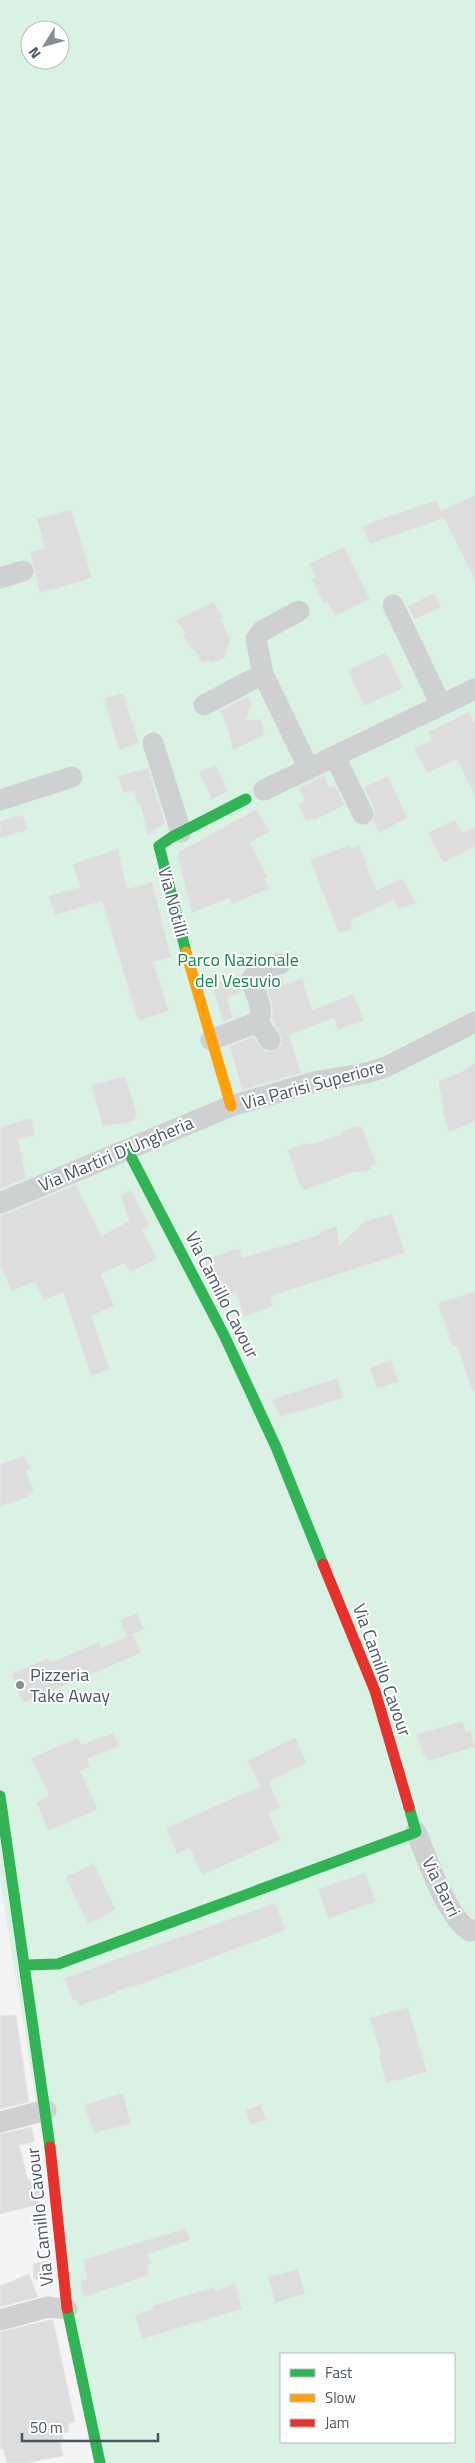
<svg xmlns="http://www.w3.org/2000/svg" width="475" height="2463" font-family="'Titillium Web',sans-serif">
  <rect width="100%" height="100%" fill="#f4f4f4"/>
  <!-- green -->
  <path fill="#d9f2e3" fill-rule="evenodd" d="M 0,0 L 475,0 L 475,2463 L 95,2463 L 0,1881 ZM 30,30 L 60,30 L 60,60 L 30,60 ZM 281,2354 L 454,2354 L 454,2442 L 281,2442 Z"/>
  <!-- building -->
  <g fill="#ddddde" stroke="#e5e6e7">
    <path d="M 475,495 L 475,580 L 444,518 L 370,544 L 362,526 L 436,500 L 441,511 Z"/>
    <path d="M 71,509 L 92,578 L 40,593 L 30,552 L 45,548 L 37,519 Z"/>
    <path d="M 344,547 L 370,599 L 335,616 L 327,602 L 323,603 L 312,579 L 316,578 L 309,564 Z"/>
    <path d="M 434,593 L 441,607 L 414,620 L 408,606 Z"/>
    <path d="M 213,602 L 223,617 L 220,618 L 230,639 L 225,658 L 210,663 L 209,660 L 202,663 L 194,649 L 191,649 L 183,635 L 185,633 L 176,620 Z"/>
    <path d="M 386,652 L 403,688 L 364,706 L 348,670 Z"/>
    <path d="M 123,693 L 139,743 L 119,750 L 104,698 Z"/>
    <path d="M 248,696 L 252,704 L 246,720 L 261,719 L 265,735 L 233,750 L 226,722 L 220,711 Z"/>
    <path d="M 469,712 L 475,724 L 475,796 L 457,759 L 428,773 L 414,749 L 432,740 L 428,732 Z"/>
    <path d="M 216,765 L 228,791 L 212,799 L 199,772 Z"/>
    <path d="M 148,768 L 165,823 L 148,835 L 140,803 L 137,803 L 134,791 L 123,793 L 118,776 Z"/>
    <path d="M 325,775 L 329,788 L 335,786 L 345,805 L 314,820 L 313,818 L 306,821 L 298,805 L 305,801 L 299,788 Z"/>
    <path d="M 388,777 L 407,818 L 379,833 L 373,821 L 375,815 L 374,808 L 364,787 Z"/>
    <path d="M 257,809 L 270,832 L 250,842 L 268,878 L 265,879 L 270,889 L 231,904 L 229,898 L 192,913 L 177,853 Z"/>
    <path d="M 23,815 L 28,830 L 0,838 L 0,821 Z"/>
    <path d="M 455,820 L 462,832 L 475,827 L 475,847 L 443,863 L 428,833 Z"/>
    <path d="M 359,844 L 376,890 L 402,879 L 416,903 L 398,909 L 394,900 L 351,920 L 353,929 L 339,933 L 310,860 L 349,845 L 351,848 Z"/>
    <path d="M 118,849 L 127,889 L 152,882 L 171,957 L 153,962 L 169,1011 L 138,1021 L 102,901 L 55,915 L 49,896 L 80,887 L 73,864 Z"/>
    <path d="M 240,974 L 239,984 L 242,992 L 227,998 L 233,1018 L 223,1022 L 212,985 Z"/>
    <path d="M 282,976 L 284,985 L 302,978 L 312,1010 L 353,994 L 364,1020 L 338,1030 L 334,1018 L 289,1035 L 301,1073 L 242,1090 L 230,1046 L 253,1037 L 265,1051 L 271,1052 L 281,1046 L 282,1039 L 272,1018 L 272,1004 L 265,982 Z"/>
    <path d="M 475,1063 L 475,1122 L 449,1132 L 442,1110 L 444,1109 L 438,1081 L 461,1072 Z"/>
    <path d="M 125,1076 L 137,1114 L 134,1121 L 103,1127 L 91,1085 Z"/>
    <path d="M 31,1118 L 35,1135 L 18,1139 L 26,1178 L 0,1189 L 0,1127 Z"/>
    <path d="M 357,1126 L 362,1127 L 376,1164 L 370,1166 L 371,1170 L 350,1173 L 306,1190 L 301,1188 L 288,1150 L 306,1143 L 312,1144 L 340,1135 L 343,1131 Z"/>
    <path d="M 76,1185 L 101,1236 L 129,1221 L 121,1195 L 131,1190 L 150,1226 L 142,1230 L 157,1259 L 130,1272 L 125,1263 L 101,1274 L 114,1306 L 91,1316 L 110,1370 L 91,1376 L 63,1292 L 44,1301 L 35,1282 L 11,1291 L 0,1264 L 0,1216 Z"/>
    <path d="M 392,1214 L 405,1253 L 271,1296 L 273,1306 L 244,1317 L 236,1292 L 222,1297 L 204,1260 L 239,1248 L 242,1258 L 321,1234 L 320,1231 L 337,1226 L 339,1246 L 365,1221 Z"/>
    <path d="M 475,1291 L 475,1391 L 472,1391 L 457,1346 L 453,1347 L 438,1303 Z"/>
    <path d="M 391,1360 L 398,1382 L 377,1388 L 370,1368 Z"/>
    <path d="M 338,1378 L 343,1398 L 280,1417 L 272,1399 Z"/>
    <path d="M 25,1456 L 30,1469 L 26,1471 L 34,1492 L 28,1494 L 29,1497 L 0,1506 L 0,1464 Z"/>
    <path d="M 137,1613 L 144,1629 L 127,1637 L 120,1620 Z"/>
    <path d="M 133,1634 L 141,1653 L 23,1703 L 11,1674 L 47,1659 L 52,1662 L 99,1642 L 101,1648 Z"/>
    <path d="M 463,1721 L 466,1732 L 471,1731 L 475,1747 L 428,1761 L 425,1754 L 423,1755 L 417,1734 Z"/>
    <path d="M 113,1733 L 119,1746 L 87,1759 L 90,1767 L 80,1771 L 98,1809 L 48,1831 L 36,1802 L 49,1796 L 31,1758 L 78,1738 L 81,1745 Z"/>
    <path d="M 295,1737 L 307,1763 L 269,1782 L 280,1808 L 268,1813 L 281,1840 L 202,1875 L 190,1848 L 177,1854 L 166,1828 L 260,1786 L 247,1761 Z"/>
    <path d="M 94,1864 L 116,1910 L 88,1924 L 65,1877 Z"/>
    <path d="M 365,1873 L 376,1902 L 328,1919 L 318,1889 Z"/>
    <path d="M 275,1903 L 286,1930 L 145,1983 L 116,1991 L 116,1993 L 79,2006 L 76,2000 L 73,2001 L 64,1978 Z"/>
    <path d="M 408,2007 L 427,2072 L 386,2083 L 379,2056 L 381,2055 L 370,2018 Z"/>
    <path d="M 16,2015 L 29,2102 L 0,2109 L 0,2016 Z"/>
    <path d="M 123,2093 L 131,2124 L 94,2133 L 84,2105 Z"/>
    <path d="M 261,2105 L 266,2120 L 250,2125 L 246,2110 Z"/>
    <path d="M 32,2127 L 34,2142 L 19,2145 L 28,2180 L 38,2178 L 40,2204 L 0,2214 L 0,2134 Z"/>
    <path d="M 186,2228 L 190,2240 L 147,2254 L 151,2264 L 147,2266 L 149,2275 L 84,2297 L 80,2281 L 87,2279 L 83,2260 Z"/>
    <path d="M 46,2261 L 48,2277 L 34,2280 L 33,2264 Z"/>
    <path d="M 298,2269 L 305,2294 L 275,2303 L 268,2277 Z"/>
    <path d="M 29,2274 L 38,2297 L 0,2307 L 0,2286 Z"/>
    <path d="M 235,2284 L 242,2309 L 142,2339 L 135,2315 L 153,2309 L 152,2306 L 215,2287 L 215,2291 Z"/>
    <path d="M 49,2320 L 53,2320 L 75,2422 L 68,2424 L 69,2432 L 63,2433 L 63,2441 L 60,2441 L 63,2456 L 26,2463 L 7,2463 L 3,2449 L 0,2449 L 0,2332 Z"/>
  </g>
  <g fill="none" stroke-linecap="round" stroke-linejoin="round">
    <!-- street -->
    <g stroke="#ced0d2" stroke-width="21">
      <path d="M 0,578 L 23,571"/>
      <path d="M 393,605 L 441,705"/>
      <path d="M 299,611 L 262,631 L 256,639 L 263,674 L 309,769"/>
      <path d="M 204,705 L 263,674"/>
      <path d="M 153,743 L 181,832"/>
      <path d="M 335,757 L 363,814"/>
      <path d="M 264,790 L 475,689"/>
      <path d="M 0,800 L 72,777"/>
      <path d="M 258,1022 L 270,1040"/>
      <path d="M 211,1040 L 258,1022 C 265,1009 255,993 251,980 C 256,969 269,966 280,964"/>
      <path d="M 0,1203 L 231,1106 L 314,1082 L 366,1073 L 386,1067 L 475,1022"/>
      <path d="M 416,1832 C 427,1858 447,1918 470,1931 L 475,1930"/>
      <path d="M 0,2122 L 46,2110"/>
      <path d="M 0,2320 L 48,2307 L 67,2309"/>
    </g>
    <!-- fast -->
    <g stroke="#30b455" stroke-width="11">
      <path d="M 186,952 L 159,846 L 172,837 L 246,799"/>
      <path d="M 127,1149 L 224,1335 L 276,1447 L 323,1564"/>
      <path d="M 0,1796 L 50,2147"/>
      <path d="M 27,1965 L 58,1964 L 416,1832 L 409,1807"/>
      <path d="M 67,2308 L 100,2463"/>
    </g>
    <!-- slow -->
    <path stroke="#ff9f0a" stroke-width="11" d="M 186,952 L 231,1106"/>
    <!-- jam -->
    <g stroke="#e5322d" stroke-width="11">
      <path d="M 323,1564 L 375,1691 L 409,1807"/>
      <path d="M 50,2147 L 67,2308"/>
    </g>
  </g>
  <!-- markers -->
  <circle fill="#868d94" stroke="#fff" stroke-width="2" cx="20" cy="1685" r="5"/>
  <g text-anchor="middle" stroke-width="4" stroke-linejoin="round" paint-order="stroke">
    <!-- street labels -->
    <g font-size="18" fill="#4a5661" stroke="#fff">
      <text transform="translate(173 902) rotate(75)" y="6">Via Notilli</text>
      <text transform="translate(313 1085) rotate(-15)" y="6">Via Parisi Superiore</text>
      <text transform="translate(116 1154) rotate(-23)" y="6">Via Martiri D'Ungheria</text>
      <text transform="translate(222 1295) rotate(63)" y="6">Via Camillo Cavour</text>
      <text transform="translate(382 1670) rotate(70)" y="6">Via Camillo Cavour</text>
      <text transform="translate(441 1887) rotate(64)" y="6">Via Barri</text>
      <text transform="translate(40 2217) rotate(-96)" y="6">Via Camillo Cavour</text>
    </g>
    <!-- park labels -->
    <g font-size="18" fill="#17864f" stroke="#fff">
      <text x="238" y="966">Parco Nazionale<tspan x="238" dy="21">del Vesuvio</tspan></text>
    </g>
    <!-- poi labels -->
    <g font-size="18" fill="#4a5661" stroke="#fff" text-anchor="start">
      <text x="30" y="1681">Pizzeria<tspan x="30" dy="21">Take Away</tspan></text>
    </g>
  </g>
  <!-- legend -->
  <rect x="280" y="2353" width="175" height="90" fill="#ffffff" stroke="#b7bbc0"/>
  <rect x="290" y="2369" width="25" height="8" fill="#30b455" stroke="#b7bbc0"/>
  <text x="325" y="2378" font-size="15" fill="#4a5661">Fast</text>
  <rect x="290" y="2394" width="25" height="8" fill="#ff9f0a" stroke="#b7bbc0"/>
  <text x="325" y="2403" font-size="15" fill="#4a5661">Slow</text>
  <rect x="290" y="2419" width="25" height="8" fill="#e5322d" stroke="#b7bbc0"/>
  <text x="325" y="2428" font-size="15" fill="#4a5661">Jam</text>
  <!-- north arrow -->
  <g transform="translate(45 45) rotate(233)"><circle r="24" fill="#ffffff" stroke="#b7bbc0"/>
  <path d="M0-4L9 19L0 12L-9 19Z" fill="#868d94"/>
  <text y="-8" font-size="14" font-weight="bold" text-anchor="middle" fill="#4a5661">N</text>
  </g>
  <!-- scale -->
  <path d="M22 2433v8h136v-8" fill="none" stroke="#4a5661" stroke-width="2.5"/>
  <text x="30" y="2433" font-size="15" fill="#4a5661" stroke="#ffffff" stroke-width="4" paint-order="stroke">50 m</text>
</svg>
